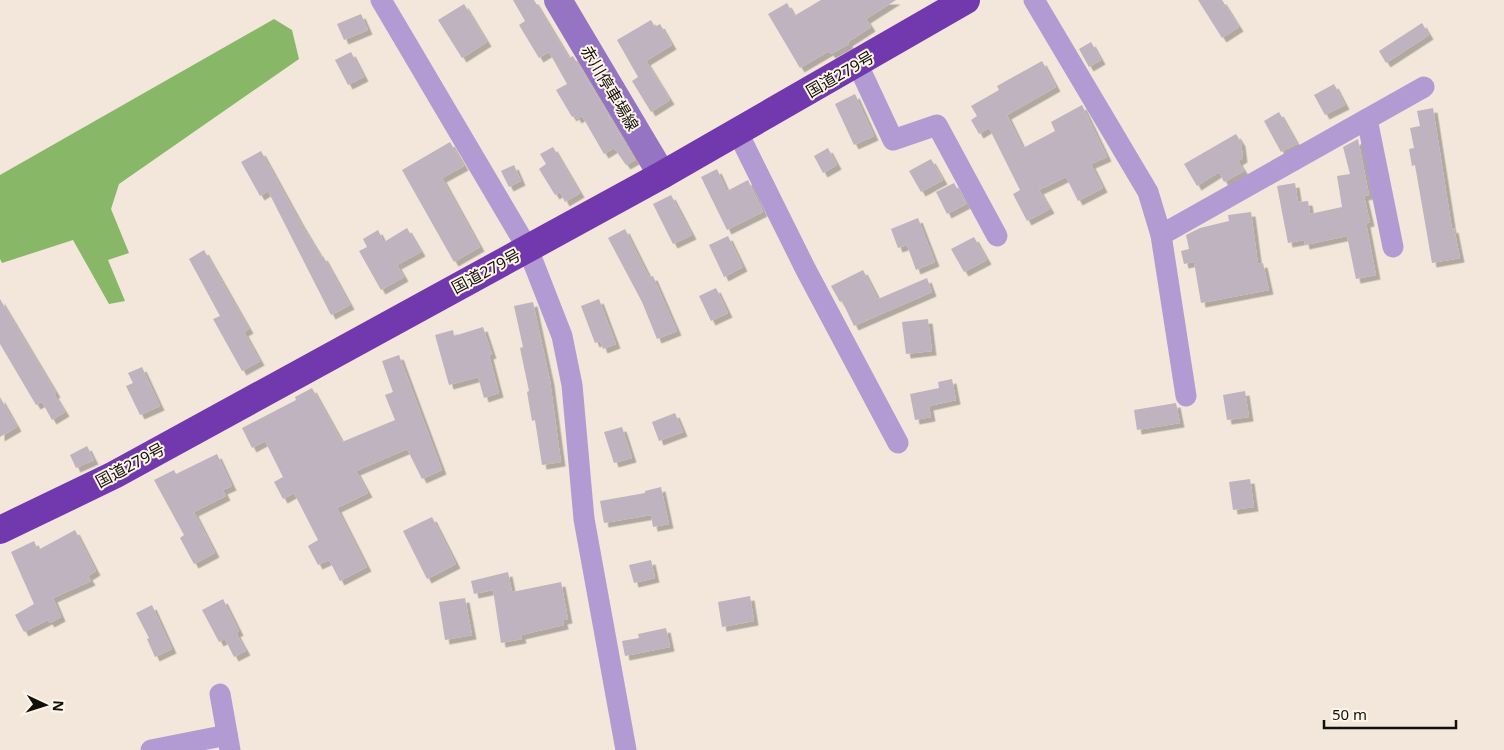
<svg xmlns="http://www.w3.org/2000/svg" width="1504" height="750" font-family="'Noto Sans','Noto Sans JP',sans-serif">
  <defs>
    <filter id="shadow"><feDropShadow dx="4.5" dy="4.5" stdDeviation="0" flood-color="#0004"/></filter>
  </defs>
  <rect width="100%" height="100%" fill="#f2e7da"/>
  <!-- forest -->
  <path fill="#87b767" d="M 274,19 L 292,30 L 299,59 L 119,184 L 111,209 L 129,253 L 108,260 L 125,301 L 109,304 L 73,240 L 2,263 L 0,259 L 0,175 Z"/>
  <!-- building -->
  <g fill="#bfb3bf" filter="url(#shadow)">
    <path d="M 513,0 L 534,0 L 569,58 L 573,56 L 635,160 L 626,165 L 614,148 L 604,154 L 582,116 L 577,119 L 575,115 L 572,117 L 556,90 L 567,84 L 549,52 L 539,58 L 519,25 L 525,21 Z"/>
    <path d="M 821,0 L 896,0 L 866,19 L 871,27 L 848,42 L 849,44 L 831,54 L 829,51 L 800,68 L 768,14 L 787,3 L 794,16 Z"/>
    <path d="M 1198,0 L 1222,0 L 1239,27 L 1222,38 Z"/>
    <path d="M 464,4 L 487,42 L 462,58 L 438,20 Z"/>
    <path d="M 361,14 L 368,30 L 344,40 L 337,24 Z"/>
    <path d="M 651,20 L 655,27 L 660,24 L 672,45 L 646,61 L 670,100 L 651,112 L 632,81 L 638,77 L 617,40 Z"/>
    <path d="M 1422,23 L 1429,35 L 1386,63 L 1379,51 Z"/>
    <path d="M 1091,42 L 1101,60 L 1089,67 L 1079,49 Z"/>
    <path d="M 351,52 L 364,77 L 348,85 L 335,60 Z"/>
    <path d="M 1042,61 L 1056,87 L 1007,115 L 1023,148 L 1055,131 L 1051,122 L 1082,105 L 1107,157 L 1091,164 L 1103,188 L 1078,201 L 1066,177 L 1039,190 L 1050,209 L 1027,221 L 1013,194 L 1020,190 L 989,128 L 979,134 L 971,120 L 977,116 L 971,106 L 999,90 L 997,86 Z"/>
    <path d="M 1334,84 L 1345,105 L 1325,115 L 1314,95 Z"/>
    <path d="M 855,94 L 874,136 L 854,145 L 835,104 Z"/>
    <path d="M 1433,108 L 1452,229 L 1454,228 L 1460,258 L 1432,263 L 1415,165 L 1412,166 L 1409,149 L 1414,148 L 1410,128 L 1420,126 L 1417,111 Z"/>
    <path d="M 1279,112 L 1297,144 L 1281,152 L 1264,121 Z"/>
    <path d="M 1236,134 L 1241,142 L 1243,158 L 1238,161 L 1244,171 L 1224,182 L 1219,172 L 1197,186 L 1184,164 Z"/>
    <path d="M 1358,139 L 1369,195 L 1364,196 L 1370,222 L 1366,223 L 1376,275 L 1356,279 L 1347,236 L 1305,245 L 1304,240 L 1288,243 L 1277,186 L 1295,183 L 1298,202 L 1308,201 L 1310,214 L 1342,207 L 1337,176 L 1350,174 L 1343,147 Z"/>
    <path d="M 450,142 L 464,166 L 442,178 L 480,247 L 454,262 L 402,170 Z"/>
    <path d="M 553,147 L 580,193 L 565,202 L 560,192 L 555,195 L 539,169 L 546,164 L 540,154 Z"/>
    <path d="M 828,148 L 837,165 L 823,173 L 814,156 Z"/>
    <path d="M 261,151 L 300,222 L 321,257 L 323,256 L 350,305 L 331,315 L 268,191 L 260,196 L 241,162 Z"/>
    <path d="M 931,159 L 943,180 L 921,192 L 909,171 Z"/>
    <path d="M 514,165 L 521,181 L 509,187 L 501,171 Z"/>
    <path d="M 717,169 L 727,191 L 748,180 L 763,212 L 727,230 L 701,177 Z"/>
    <path d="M 954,183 L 966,204 L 947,214 L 936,192 Z"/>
    <path d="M 671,195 L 692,235 L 673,244 L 653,204 Z"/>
    <path d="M 1251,212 L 1258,264 L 1263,263 L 1269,290 L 1201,303 L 1194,262 L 1184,264 L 1181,251 L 1189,249 L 1186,235 L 1200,228 L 1229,221 L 1228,215 Z"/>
    <path d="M 918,218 L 935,262 L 916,270 L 907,245 L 898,248 L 891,229 Z"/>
    <path d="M 407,228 L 421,252 L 397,265 L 404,277 L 381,290 L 359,251 L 367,247 L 363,239 L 378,230 L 384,242 Z"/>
    <path d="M 625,229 L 649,277 L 653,276 L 677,331 L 657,339 L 642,302 L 608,238 Z"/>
    <path d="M 728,236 L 743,267 L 724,277 L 709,245 Z"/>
    <path d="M 974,237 L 987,260 L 964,272 L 951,249 Z"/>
    <path d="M 204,250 L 249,329 L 244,332 L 260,361 L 242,371 L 213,319 L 220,316 L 189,259 Z"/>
    <path d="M 863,270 L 878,299 L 927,278 L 932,292 L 854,326 L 842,301 L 840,302 L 831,286 Z"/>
    <path d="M 716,288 L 728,313 L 711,321 L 699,296 Z"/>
    <path d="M 0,299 L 56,393 L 54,394 L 65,412 L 52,420 L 42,402 L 36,405 L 0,344 Z"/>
    <path d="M 599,299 L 616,344 L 603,349 L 600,341 L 595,343 L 581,306 Z"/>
    <path d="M 533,302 L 550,381 L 561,462 L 542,465 L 535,420 L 532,421 L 527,392 L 529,391 L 520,348 L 523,347 L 514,306 Z"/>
    <path d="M 928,319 L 932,351 L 906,354 L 902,322 Z"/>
    <path d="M 483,327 L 492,354 L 489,355 L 499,393 L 484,398 L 478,377 L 449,385 L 435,335 L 453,330 L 454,336 Z"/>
    <path d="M 399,355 L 442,470 L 422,479 L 407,449 L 356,471 L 368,493 L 337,508 L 367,567 L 340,581 L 329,560 L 318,565 L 308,546 L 318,540 L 294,493 L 283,499 L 274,482 L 283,477 L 265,441 L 252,448 L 242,428 L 296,400 L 295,397 L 312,388 L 342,442 L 395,420 L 385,395 L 393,392 L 382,361 Z"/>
    <path d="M 142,367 L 160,406 L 140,415 L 126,386 L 133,383 L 128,373 Z"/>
    <path d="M 952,379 L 956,400 L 929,406 L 931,417 L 915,420 L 910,394 L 939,388 L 938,382 Z"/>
    <path d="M 1245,391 L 1249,417 L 1227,420 L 1223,395 Z"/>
    <path d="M 0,397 L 17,427 L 0,437 Z"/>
    <path d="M 1176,403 L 1180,423 L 1137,430 L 1134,410 Z"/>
    <path d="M 675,413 L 683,432 L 659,441 L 652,422 Z"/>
    <path d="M 622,427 L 632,458 L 614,463 L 604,432 Z"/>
    <path d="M 87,446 L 94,460 L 76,468 L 70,455 Z"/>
    <path d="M 217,454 L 232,486 L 223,490 L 226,496 L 194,512 L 215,553 L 194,564 L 180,538 L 184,535 L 154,480 L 174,470 L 176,474 Z"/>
    <path d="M 1250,479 L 1254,507 L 1233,510 L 1229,482 Z"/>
    <path d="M 661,487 L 669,524 L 653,527 L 651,515 L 604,523 L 600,501 L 645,493 L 645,491 Z"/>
    <path d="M 432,517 L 456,564 L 427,579 L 403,531 Z"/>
    <path d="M 75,530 L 96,571 L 88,576 L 91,581 L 53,598 L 61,617 L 50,623 L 48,620 L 24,632 L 15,615 L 34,604 L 11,552 L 34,541 L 38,550 Z"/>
    <path d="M 651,560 L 655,578 L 634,583 L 629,565 Z"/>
    <path d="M 508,572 L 512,592 L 561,582 L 568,619 L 563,620 L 564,625 L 521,635 L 522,639 L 501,643 L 493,590 L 474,594 L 471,581 Z"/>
    <path d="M 750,596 L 754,621 L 722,627 L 718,602 Z"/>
    <path d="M 465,598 L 472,635 L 445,640 L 439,602 Z"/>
    <path d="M 223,599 L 239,631 L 236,633 L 246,651 L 234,657 L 225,639 L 219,642 L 202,610 Z"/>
    <path d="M 152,605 L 172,649 L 155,657 L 147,639 L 149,638 L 136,613 Z"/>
    <path d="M 666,628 L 670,647 L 625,656 L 622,641 L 639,638 L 638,634 Z"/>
  </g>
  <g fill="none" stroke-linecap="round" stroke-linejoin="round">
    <!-- street -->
    <g stroke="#b19bd2" stroke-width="21">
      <path d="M 381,0 L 528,249 L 562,336 L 572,385 L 584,519 L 626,750"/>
      <path d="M 1034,0 L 1148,192 L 1161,235 L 1186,396"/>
      <path d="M 857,63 L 893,140 L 937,125 L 997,236"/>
      <path d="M 1367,119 L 1393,247"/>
      <path d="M 738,133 L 806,270 L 898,443"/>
      <path d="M 1161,235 L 1424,87"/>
      <path d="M 220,694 L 230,750"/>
      <path d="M 151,750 L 227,735"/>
    </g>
    <!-- secondary -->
    <path stroke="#9674c4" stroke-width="28" d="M 558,0 L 662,175"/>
    <!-- highway -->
    <path stroke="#7238ae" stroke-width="28" d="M 0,530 L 114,475 L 662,175 L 966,0"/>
  </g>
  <g text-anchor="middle" stroke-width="4" stroke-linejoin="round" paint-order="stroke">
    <!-- street labels -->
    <g font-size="16" fill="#130f0b" stroke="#fef5eb">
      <text transform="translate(840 74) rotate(-30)" y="6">国道279号</text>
      <text transform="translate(610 88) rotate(59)" y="6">赤川停車場線</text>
      <text transform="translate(486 271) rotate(-28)" y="6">国道279号</text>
      <text transform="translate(130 465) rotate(-28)" y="6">国道279号</text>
    </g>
  </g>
  <!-- north arrow -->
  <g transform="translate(45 705) rotate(94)" stroke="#fef5eb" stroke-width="4" paint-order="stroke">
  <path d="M0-4L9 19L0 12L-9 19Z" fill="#130f0b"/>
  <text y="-8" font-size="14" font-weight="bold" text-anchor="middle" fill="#130f0b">N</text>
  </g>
  <!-- scale -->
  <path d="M1324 720v8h132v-8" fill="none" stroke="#130f0b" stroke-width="2.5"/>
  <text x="1332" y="720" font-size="15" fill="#130f0b" stroke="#fef5eb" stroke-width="4" paint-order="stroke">50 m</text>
</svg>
